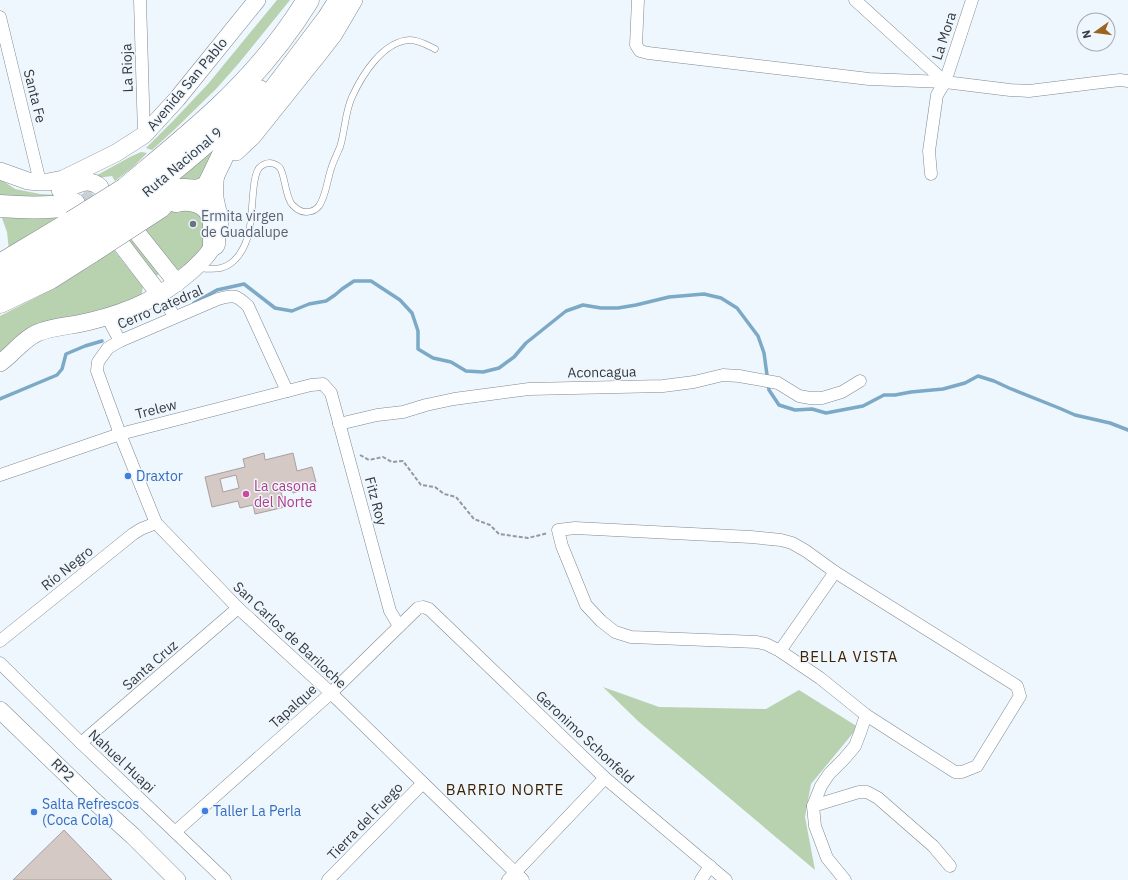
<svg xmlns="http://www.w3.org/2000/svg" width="1128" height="880" font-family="'IBM Plex Sans',sans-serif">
  <rect width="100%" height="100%" fill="#eef6fe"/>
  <!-- green -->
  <g fill="#b8d2b0">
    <path d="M 277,0 L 290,0 L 239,63 L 216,89 L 173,131 L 152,150 L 146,148 L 173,121 L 208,84 Z"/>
    <path d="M 228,132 L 206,176 L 165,192 L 197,163 Z"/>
    <path d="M 141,152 L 147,153 L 133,167 L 115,181 L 112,176 L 90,179 L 130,157 Z"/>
    <path d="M 0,179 L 15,189 L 40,194 L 73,196 L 0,199 Z"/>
    <path d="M 177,205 L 204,209 L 207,244 L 182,268 L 175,271 L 140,230 Z"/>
    <path d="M 75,212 L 9,251 L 7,232 L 2,218 Z"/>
    <path d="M 133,237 L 159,273 L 158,275 L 155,276 L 126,241 Z"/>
    <path d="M 113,249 L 143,287 L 141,297 L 0,357 L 0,316 L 39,296 L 92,265 Z"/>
    <path d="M 603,687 L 659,707 L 766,709 L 799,690 L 858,727 L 811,784 L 805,817 L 815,870 L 639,722 Z"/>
  </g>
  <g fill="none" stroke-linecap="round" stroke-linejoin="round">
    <!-- stream -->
    <g stroke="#7ba9c6" stroke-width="3.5">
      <path d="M 194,303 L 217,290 L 244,284 L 275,308 L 292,311 L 309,304 L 326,301 L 335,295 L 342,289 L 354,281 L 371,281 L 400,300 L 412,313 L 418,331 L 418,349 L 433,358 L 451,362 L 466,371 L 483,372 L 499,368 L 514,357 L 526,343 L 566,311 L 583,305 L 601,308 L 618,308 L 636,305 L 669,297 L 704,294 L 721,298 L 737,308 L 758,336 L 764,353 L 769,390 L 779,405 L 795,410 L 812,409 L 826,413 L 863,406 L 884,395 L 895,395 L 911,392 L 943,389 L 965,383 L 978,376 L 994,381 L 1009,388 L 1059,408 L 1075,415 L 1110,423 L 1128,430"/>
      <path d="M 0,399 L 57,375 L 62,369 L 66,354 L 85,346 L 102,341"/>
    </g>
  </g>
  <!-- building -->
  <g fill="#d4c9c5" stroke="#aa9f9b" fill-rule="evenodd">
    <path d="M 264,453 L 265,460 L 293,453 L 297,471 L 312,467 L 316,482 L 299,486 L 300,491 L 293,493 L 292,489 L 281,492 L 285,507 L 255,514 L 253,505 L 240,508 L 238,501 L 212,507 L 205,477 L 245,467 L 243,459 ZM 236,475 L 239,488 L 223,492 L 220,479 Z"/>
    <path d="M 64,830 L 112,880 L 13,880 Z"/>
  </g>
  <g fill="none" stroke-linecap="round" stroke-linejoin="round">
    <!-- secondary-tunnel -->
    <path stroke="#c9d0d7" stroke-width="17" stroke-dasharray="17 8" stroke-linecap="butt" d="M 82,194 L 100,217"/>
    <defs>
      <path id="lane" d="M 199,268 C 216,270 228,270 239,255 C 252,237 251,215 253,194 C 254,185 254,175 259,168 C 262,165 265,163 270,163 C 273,163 278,165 280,168 C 285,176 285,193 291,203 C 292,205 295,207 297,209 C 300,211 302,212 306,212 C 311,212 315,211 319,206 C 326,196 327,181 331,169 C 333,162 337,154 340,147 C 345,131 345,112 352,97 C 362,75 383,41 410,40 C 419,40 427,45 435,49"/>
      <g id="street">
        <path d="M 140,0 L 144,135"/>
        <path d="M 638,0 L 636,45 L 640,51 L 648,53 L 869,79 L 945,82 L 1010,90 L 1029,91 L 1094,83 L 1120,80 L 1128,81"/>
        <path d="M 855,0 L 945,82"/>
        <path d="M 0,17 L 40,182"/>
        <path d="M 931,174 L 929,151 L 937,95 L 945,82 L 972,0"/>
        <path d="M 160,295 L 175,317"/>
        <path d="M 107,317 L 120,341"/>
        <path d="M 287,391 L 248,306 C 235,294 234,295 218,299 L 120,341 L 108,348 L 98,362 L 97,371 L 120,434 L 156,523 L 238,608 L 331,693 L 423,783 L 523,880"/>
        <path d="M 339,424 L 377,415 L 403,412 L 426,405 L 454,399 L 529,389 L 663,386 L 694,382 L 723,375 L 739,376 L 778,383 L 799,396 L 810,398 L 822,398 L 842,392 L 860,381"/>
        <path d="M 0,475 L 120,434 L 311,385 L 323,384 L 331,393 L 390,611 L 399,626"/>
        <path d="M 575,528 L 751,537 L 781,540 L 792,543 L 806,551 L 835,572 L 1017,686 L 1020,696 L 977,766 L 962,772 L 955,772 L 866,715 L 820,678 L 780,651 L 766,644 L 757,642 L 631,637 L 615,632 L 601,621 L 586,605 L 562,546 L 558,530 Z"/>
        <path d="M 0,641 L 133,534 L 141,529 L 156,523"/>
        <path d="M 780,651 L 835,572"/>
        <path d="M 0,663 L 81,743 L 175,832 L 225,880"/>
        <path d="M 81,743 L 238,608"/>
        <path d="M 813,806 L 859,792 L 867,792 L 878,798 L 933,846 L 950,866"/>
        <path d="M 175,832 L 331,693 L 418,608 L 423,607 L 429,609 L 605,778 L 726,880"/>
        <path d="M 328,880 L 423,783"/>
        <path d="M 508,880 L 605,778"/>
        <path d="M 701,880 L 710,866"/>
        <path d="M 845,880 L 827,858 L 815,826 L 813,806 L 821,786 L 829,774 L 844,759 L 855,746 L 860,733 L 866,715"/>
      </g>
      <g id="secondary">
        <path d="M 236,152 L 253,136 L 321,51 L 334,34 L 354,0"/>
        <path d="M 0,171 L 28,181 L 40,182 L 48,182 L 63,179 L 116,153 L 144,135 L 177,99 L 257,0"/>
        <path d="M 60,190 C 74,188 87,175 100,187"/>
        <path d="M 134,229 L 177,283"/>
        <path d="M 118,240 L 160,295"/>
        <path d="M 0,363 C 13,354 22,340 37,333 C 54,326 73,326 91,321 C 129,312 160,298 190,272 C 203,260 213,251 218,233 C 222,220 217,210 215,198 C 214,189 215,180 216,171"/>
        <path d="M 0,710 L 93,800 L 133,836 L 177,880"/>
      </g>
      <g id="highway">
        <path d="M 125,189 C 157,162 189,136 219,108 C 253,76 284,39 308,0"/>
        <path d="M 176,201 C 191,197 208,202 213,218 C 215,226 214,236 214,244"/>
        <path d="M 132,202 C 177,168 221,132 259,91"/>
        <path d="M 0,206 C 24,208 50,209 74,204"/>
        <path d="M 140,220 L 160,207 L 172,194 L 179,190 L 185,190 L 197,191 L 203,189 L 207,187 L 210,182 L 224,153 L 238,138 L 250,122 L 328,19 L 340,0"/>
        <path d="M 0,265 L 72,222"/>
        <path d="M 0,284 L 57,253 L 81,236"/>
        <path d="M 0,302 L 50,278 L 91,252"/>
      </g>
    </defs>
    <!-- lane casing -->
    <use href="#lane" stroke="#818990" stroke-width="7"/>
    <!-- street casing -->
    <use href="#street" stroke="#818990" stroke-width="13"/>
    <!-- secondary casing -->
    <use href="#secondary" stroke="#818990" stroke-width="18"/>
    <!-- highway casing -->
    <use href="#highway" stroke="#818990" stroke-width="23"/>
    <!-- path -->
    <path stroke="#94999f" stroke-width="2" stroke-dasharray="4 2" stroke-linecap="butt" d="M 360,455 L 369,460 L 383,457 L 392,462 L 403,461 L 421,485 L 435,487 L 444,494 L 456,497 L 474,519 L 490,525 L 499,534 L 528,538 L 548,533"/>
    <!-- lane -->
    <use href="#lane" stroke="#fff" stroke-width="6"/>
    <!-- street -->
    <use href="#street" stroke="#fff" stroke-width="12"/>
    <!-- secondary -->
    <use href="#secondary" stroke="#fff" stroke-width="17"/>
    <!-- highway -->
    <use href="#highway" stroke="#fff" stroke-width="22"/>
    <defs>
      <g id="highway-bridge">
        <path d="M 72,222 L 125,189"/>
        <path d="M 81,236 L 132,202"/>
        <path d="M 91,252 L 140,220"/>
      </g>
    </defs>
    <!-- highway-bridge casing -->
    <use href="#highway-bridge" stroke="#818990" stroke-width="23" stroke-linecap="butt"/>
    <!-- highway-bridge -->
    <use href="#highway-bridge" stroke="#fff" stroke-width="22"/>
  </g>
  <!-- markers -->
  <circle fill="#6b7280" stroke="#eef6fe" stroke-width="1.5" cx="193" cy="224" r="4"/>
  <g fill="#3f7fe0" stroke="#eef6fe" stroke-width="1.5">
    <circle cx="128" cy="476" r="4"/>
    <circle cx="205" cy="811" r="4"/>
    <circle cx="34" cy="812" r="4"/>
  </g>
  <circle fill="#d1479c" stroke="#eef6fe" stroke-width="1.5" cx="246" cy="494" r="4"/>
  <g text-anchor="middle" stroke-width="3" stroke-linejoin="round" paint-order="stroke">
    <!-- street labels -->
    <g font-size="14" fill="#35383b" stroke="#eef6fe">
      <text transform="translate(944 36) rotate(-72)" y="5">La Mora</text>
      <text transform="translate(127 68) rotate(-92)" y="5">La Rioja</text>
      <text transform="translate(187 84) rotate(-50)" y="5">Avenida San Pablo</text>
      <text transform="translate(35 96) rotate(76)" y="5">Santa Fe</text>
      <text transform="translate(182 162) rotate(-40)" y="5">Ruta Nacional 9</text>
      <text transform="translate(160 307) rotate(-23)" y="5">Cerro Catedral</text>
      <text transform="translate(602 372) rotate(-1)" y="5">Aconcagua</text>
      <text transform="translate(156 409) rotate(-14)" y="5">Trelew</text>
      <text transform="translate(376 501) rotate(75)" y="5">Fitz Roy</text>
      <text transform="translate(67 568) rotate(-39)" y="5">Río Negro</text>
      <text transform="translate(290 635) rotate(43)" y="5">San Carlos de Bariloche</text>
      <text transform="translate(150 665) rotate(-41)" y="5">Santa Cruz</text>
      <text transform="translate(293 706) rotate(-42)" y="5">Tapalque</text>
      <text transform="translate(585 737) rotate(43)" y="5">Geronimo Schonfeld</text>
      <text transform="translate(122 761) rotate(43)" y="5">Nahuel Huapi</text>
      <text transform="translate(63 770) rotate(44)" y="5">RP2</text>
      <text transform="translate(365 821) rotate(-46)" y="5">Tierra del Fuego</text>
    </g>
    <!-- worship labels -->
    <g font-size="14" fill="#5b616d" stroke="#eef6fe" text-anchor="start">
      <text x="201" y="221">Ermita virgen<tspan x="201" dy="16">de Guadalupe</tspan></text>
    </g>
    <!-- shop labels -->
    <g font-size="14" fill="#366cbe" stroke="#eef6fe" text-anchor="start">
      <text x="136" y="481">Draxtor</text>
      <text x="42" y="809">Salta Refrescos<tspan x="42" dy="16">(Coca Cola)</tspan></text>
      <text x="213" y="816">Taller La Perla</text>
    </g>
    <!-- hotel labels -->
    <g font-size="14" fill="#b23c85" stroke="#eef6fe" text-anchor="start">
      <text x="254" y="491">La casona<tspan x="254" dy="16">del Norte</tspan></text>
    </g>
    <!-- neighbourhood labels -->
    <g font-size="15" letter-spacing="1" fill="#3f2404" stroke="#eef6fe">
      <text x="849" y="662">BELLA VISTA</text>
      <text x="505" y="795">BARRIO NORTE</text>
    </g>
  </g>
  <!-- north arrow -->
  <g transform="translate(1096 32) rotate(256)"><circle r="19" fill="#eef6fe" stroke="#a4aab0"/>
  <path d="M0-3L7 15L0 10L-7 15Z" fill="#9d6421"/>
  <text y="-6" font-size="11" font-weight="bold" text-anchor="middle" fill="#35383b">N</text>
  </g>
</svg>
